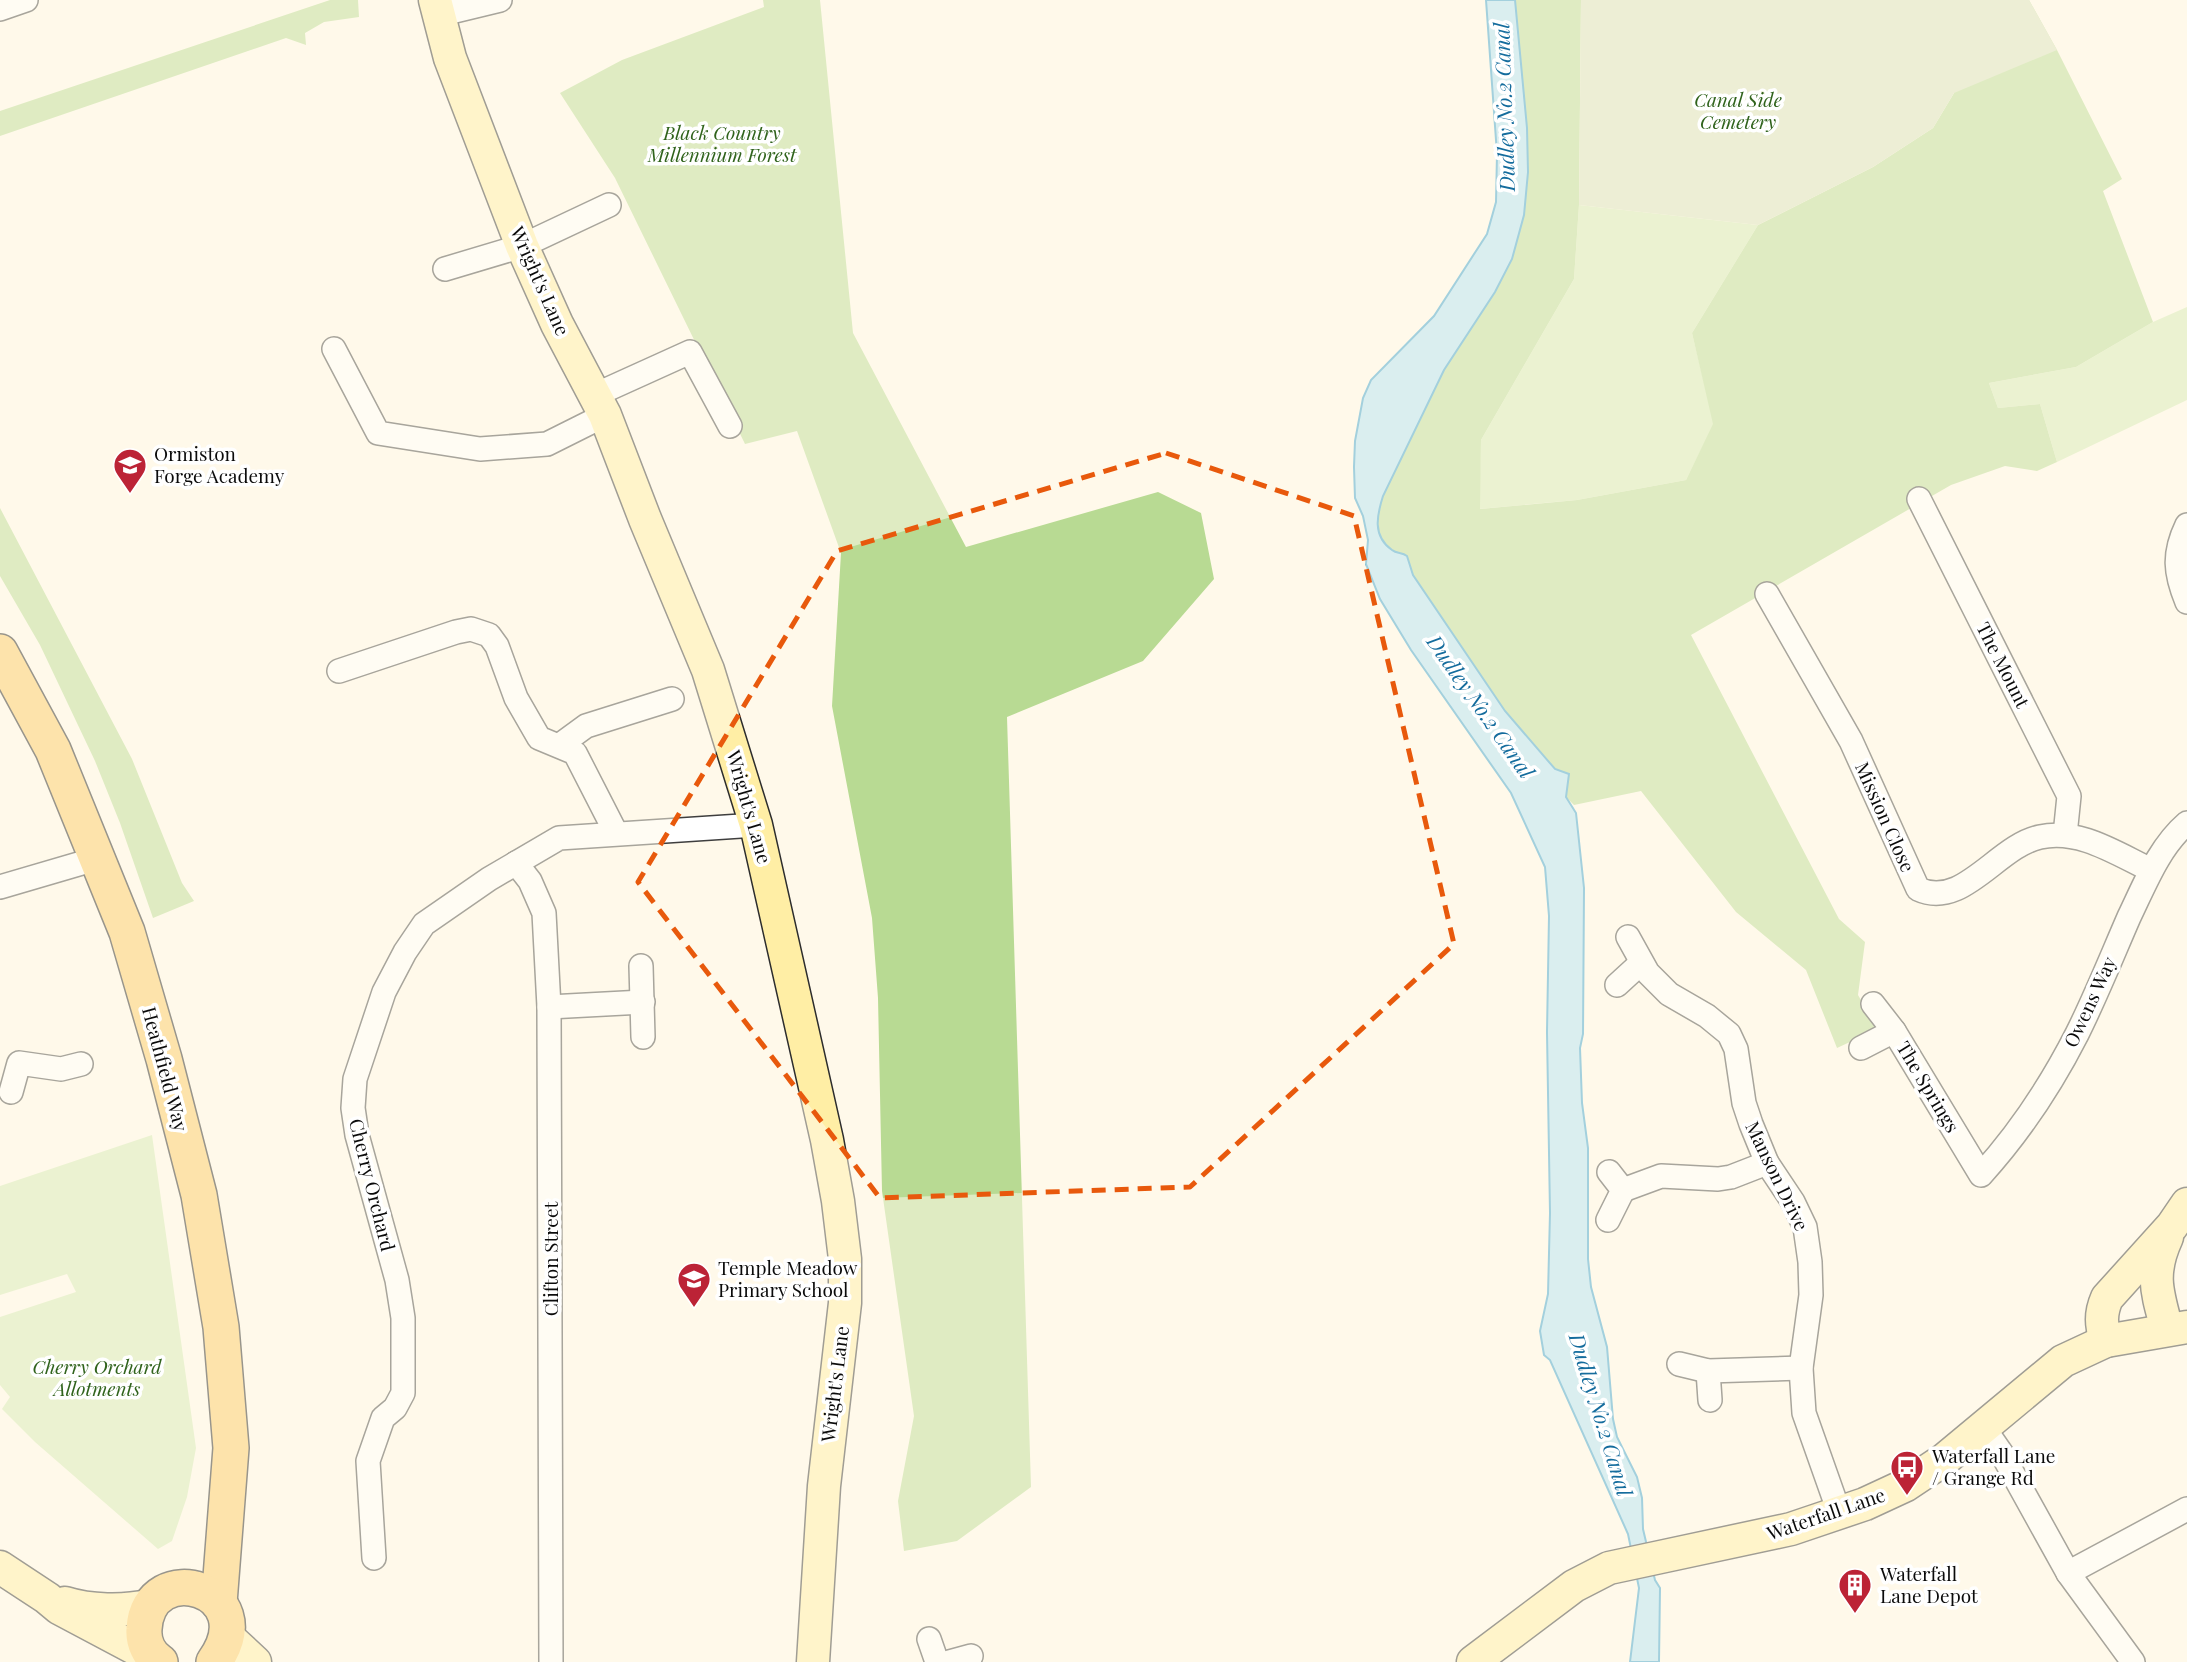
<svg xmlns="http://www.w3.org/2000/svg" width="2187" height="1662" font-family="'Playfair Display',serif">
  <rect width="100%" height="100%" fill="#fff9ea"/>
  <!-- green -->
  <g fill="#d3e9b4">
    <path d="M 1579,205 L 1758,225 L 1692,333 L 1714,424 L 1686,480 L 1577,500 L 1479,509 L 1481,440 L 1574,279 Z"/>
    <path d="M 2187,307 L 2187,400 L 2057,462 L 2040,404 L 1998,408 L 1989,383 L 2076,367 L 2153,322 Z"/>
    <path d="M 152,1135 L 196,1448 L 187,1497 L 172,1541 L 158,1549 L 35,1442 L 2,1409 L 10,1397 L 0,1385 L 0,1317 L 76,1292 L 67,1274 L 0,1295 L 0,1186 Z"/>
  </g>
  <!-- forest -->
  <g fill="#b8da93">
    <path d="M 330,0 L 358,0 L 359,17 L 324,22 L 305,33 L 306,45 L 286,38 L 0,136 L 0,111 Z"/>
    <path d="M 763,0 L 820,0 L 853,333 L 966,547 L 1158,492 L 1201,513 L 1214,579 L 1143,661 L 1007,717 L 1031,1487 L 957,1541 L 904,1551 L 898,1501 L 914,1416 L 882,1191 L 878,998 L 872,918 L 832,706 L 841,553 L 797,431 L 745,444 L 615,178 L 560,93 L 622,60 L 764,7 Z"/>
    <path d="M 1515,0 L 1581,0 L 1579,205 L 1574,279 L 1481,440 L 1480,509 L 1577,500 L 1686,480 L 1713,424 L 1692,333 L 1758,225 L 1873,167 L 1933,128 L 1954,93 L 1940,54 L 2029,0 L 2057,50 L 2122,179 L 2103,191 L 2153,322 L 2076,367 L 1989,383 L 1998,408 L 2040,404 L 2057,462 L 2037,471 L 2005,466 L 1951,485 L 1691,635 L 1839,919 L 1865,942 L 1858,995 L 1878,1029 L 1837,1048 L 1806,970 L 1736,912 L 1641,791 L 1574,805 L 1566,797 L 1555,769 L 1505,711 L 1413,575 L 1407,556 C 1374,546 1374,525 1383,496 L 1444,370 L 1495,292 L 1512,259 L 1524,215 L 1527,128 Z"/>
    <path d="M 0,508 L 132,759 L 182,883 L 194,901 L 153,918 L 120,823 L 95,761 L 40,645 L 0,576 Z"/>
  </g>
  <!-- cemetery -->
  <path fill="#d7e0bc" d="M 1581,0 L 2029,0 L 2057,50 L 1954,93 L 1933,128 L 1873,167 L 1758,225 L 1579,205 Z"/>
  <!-- water -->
  <path fill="#aee1f7" stroke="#349dce" stroke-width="2" d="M 1486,0 L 1515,0 L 1527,128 L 1528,172 L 1524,215 L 1512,259 L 1495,292 L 1444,370 L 1383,496 C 1377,515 1372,536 1392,550 C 1397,554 1402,552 1407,556 L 1413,575 L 1505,711 L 1555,769 L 1569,774 L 1566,797 L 1576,813 L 1584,888 L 1583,1034 L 1580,1048 L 1582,1103 L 1588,1148 L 1588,1259 L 1591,1287 L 1607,1347 L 1613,1419 L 1617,1437 L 1637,1477 L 1642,1498 L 1643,1529 L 1655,1580 L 1660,1588 L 1659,1662 L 1630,1662 L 1639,1588 L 1628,1534 L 1550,1360 L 1544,1355 L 1540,1331 L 1548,1294 L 1550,1213 L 1547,1032 L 1549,916 L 1545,867 L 1511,793 L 1411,650 L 1380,599 L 1366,564 L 1368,540 L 1363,516 L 1355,498 L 1354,467 L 1355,441 L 1363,398 L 1371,380 L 1434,316 L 1487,234 L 1496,202 L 1497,154 Z"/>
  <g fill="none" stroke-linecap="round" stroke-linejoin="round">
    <defs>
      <g id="street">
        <path d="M 0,9 L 26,0"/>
        <path d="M 438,15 L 500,0"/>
        <path d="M 445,269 L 522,246 L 609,205"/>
        <path d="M 334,349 L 378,433 L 480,449 L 547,444 L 605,415"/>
        <path d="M 595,395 L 690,352 L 730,426"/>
        <path d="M 1919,499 L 2069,796 L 2065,835"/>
        <path d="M 2187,525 C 2173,554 2175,573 2187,602"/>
        <path d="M 1767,594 L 1851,741 L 1918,889 C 1963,910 1997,846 2040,837 C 2079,828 2117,854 2151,870"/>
        <path d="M 339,671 L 456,632 L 471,629 L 489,635 L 497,646 L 516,698 L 539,738 L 575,753 L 616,833"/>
        <path d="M 560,745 L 586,726 L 672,699"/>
        <path d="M 516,863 L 530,881 L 544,913 L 549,1007 L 551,1662"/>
        <path d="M 0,887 L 99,858"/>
        <path d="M 1628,937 L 1648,973 L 1669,994 L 1707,1016 L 1729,1034 L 1736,1049 L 1744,1103 L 1751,1124 L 1767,1163 L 1793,1202 L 1805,1227 L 1810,1262 L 1811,1295 L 1801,1368 L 1804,1413 L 1839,1512"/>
        <path d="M 641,966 L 643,1037"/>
        <path d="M 1617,985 L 1641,963"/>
        <path d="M 1873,1004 L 1894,1031"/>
        <path d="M 549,1007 L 643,1002"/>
        <path d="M 1861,1048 L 1894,1031 L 1981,1175 C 2019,1133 2051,1085 2077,1034 C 2096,996 2112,956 2129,917 C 2145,884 2159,847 2187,823"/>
        <path d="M 11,1092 L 19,1063 L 61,1069 L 81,1064"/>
        <path d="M 1623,1190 L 1661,1176 L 1718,1179 L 1731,1177 L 1767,1163"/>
        <path d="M 1608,1220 L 1623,1190 L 1609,1172"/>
        <path d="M 1679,1364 L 1708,1371 L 1801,1368"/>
        <path d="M 1708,1371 L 1710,1400"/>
        <path d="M 1984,1428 L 2002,1454 L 2068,1573 L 2133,1662"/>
        <path d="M 374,1558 L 368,1461 L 383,1418 L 395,1408 L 403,1393 L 403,1318 L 397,1280 L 357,1135 L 353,1108 L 355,1079 L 384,992 L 405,952 L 424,924 L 489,879 L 559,838 L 756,825"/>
        <path d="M 2068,1573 L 2187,1509"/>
        <path d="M 929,1639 L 937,1662"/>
        <path d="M 949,1662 L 971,1656"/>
      </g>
      <g id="secondary">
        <path d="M 435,0 L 450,58 L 522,246 L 557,324 L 605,415 L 645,519 L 708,670 L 756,825 L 827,1140 L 838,1201 L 845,1259 L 845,1303 L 824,1486 L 813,1662"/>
        <path d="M 2167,1329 C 2157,1292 2150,1274 2167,1237"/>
        <path d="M 2106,1341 C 2101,1325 2100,1314 2107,1298 L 2172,1226 L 2187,1204"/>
        <path d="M 0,1567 L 47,1598 L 59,1608 L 153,1658"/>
        <path d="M 65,1603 C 90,1611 124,1611 149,1606"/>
        <path d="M 228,1637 L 255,1662"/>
        <path d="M 1473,1662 L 1574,1586 L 1609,1568 L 1791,1529 L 1865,1504 L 1906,1485 L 1945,1459 L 2063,1361 L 2106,1341 L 2187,1327"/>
      </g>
      <g id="primary">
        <path d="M 0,652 L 53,750 L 127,932 L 164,1059 L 199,1195 L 221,1327 L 231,1448 L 219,1603"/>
        <path d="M 160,1662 C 149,1655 143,1642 144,1629 C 148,1555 266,1589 214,1662"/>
      </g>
    </defs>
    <!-- street casing -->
    <use href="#street" stroke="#3e3e3e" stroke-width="26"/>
    <!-- secondary casing -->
    <use href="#secondary" stroke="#2d2d2d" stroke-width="35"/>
    <!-- primary casing -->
    <use href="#primary" stroke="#1c1c1c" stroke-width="38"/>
    <!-- street -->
    <use href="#street" stroke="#fff" stroke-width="23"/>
    <!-- secondary -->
    <use href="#secondary" stroke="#ffeea5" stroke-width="32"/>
    <!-- primary -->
    <use href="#primary" stroke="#fac85f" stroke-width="35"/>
  </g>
  <!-- marked area -->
  <path d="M0 0H2187V1662H0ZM 1166,453 L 1354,516 L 1454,944 L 1190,1187 L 880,1198 L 638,882 L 837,551 Z" fill="#fff9ea" fill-opacity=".55" fill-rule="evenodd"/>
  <path fill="none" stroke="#e8590c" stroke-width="5" stroke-dasharray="14 9" stroke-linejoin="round" d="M 1166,453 L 1354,516 L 1454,944 L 1190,1187 L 880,1198 L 638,882 L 837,551 Z"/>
  <!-- icons -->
  <defs>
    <symbol id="school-pin" viewBox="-11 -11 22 30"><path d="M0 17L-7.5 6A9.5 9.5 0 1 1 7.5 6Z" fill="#bc2336" stroke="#fff"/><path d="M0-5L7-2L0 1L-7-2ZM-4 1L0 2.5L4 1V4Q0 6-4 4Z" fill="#fff"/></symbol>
    <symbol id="bus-pin" viewBox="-11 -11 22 30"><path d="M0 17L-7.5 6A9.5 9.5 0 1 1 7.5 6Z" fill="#bc2336" stroke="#fff"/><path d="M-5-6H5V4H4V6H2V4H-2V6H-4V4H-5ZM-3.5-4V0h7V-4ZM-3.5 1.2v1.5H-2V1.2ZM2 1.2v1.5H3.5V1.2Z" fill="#fff"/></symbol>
    <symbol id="building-pin" viewBox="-11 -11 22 30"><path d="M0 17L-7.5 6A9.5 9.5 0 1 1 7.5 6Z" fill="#bc2336" stroke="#fff"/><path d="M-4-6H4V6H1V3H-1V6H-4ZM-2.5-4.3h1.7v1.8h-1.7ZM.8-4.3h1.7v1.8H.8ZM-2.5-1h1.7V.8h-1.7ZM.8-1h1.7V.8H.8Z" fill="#fff"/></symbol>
  </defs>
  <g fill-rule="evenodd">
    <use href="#school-pin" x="111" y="446" width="38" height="52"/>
    <use href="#school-pin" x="675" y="1260" width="38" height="52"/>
    <use href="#bus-pin" x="1888" y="1448" width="38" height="52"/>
    <use href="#building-pin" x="1836" y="1566" width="38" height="52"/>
  </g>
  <g text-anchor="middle" stroke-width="7" stroke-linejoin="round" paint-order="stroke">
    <!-- park labels -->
    <g font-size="19" font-style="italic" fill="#30631c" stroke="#fff">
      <text x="1738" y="107">Canal Side<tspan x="1738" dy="22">Cemetery</tspan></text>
      <text x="722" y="140">Black Country<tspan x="722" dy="22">Millennium Forest</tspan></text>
      <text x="97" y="1374">Cherry Orchard<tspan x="97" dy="22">Allotments</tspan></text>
    </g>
    <!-- street labels -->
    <g font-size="19" fill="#0b0b0b" stroke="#fff">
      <text transform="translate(540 281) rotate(66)" y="7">Wright's Lane</text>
      <text transform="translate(2003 665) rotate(63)" y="7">The Mount</text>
      <text transform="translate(749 807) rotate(74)" y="7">Wright's Lane</text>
      <text transform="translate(1885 817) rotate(66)" y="7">Mission Close</text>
      <text transform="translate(2090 1002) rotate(-65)" y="7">Owens Way</text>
      <text transform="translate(165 1069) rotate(75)" y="7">Heathfield Way</text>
      <text transform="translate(1928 1087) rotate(59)" y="7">The Springs</text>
      <text transform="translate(1777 1176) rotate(64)" y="7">Manson Drive</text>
      <text transform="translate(372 1185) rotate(76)" y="7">Cherry Orchard</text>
      <text transform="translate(551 1259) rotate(-90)" y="7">Clifton Street</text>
      <text transform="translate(835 1384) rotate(-83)" y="7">Wright's Lane</text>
      <text transform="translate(1826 1514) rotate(-19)" y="7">Waterfall Lane</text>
    </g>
    <!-- poi labels -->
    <g font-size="19" fill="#0b0b0b" stroke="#fff" text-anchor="start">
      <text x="154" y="461">Ormiston<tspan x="154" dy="22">Forge Academy</tspan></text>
      <text x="718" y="1275">Temple Meadow<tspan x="718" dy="22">Primary School</tspan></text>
      <text x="1932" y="1463">Waterfall Lane<tspan x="1932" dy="22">/ Grange Rd</tspan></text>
      <text x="1880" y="1581">Waterfall<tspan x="1880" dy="22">Lane Depot</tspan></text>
    </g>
    <!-- water labels -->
    <g font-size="21" font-style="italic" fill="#146c9d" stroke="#fff">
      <text transform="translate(1505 107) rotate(-92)" y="7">Dudley No.2 Canal</text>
      <text transform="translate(1480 707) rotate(55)" y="7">Dudley No.2 Canal</text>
      <text transform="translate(1600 1415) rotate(73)" y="7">Dudley No.2 Canal</text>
    </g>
  </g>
</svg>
